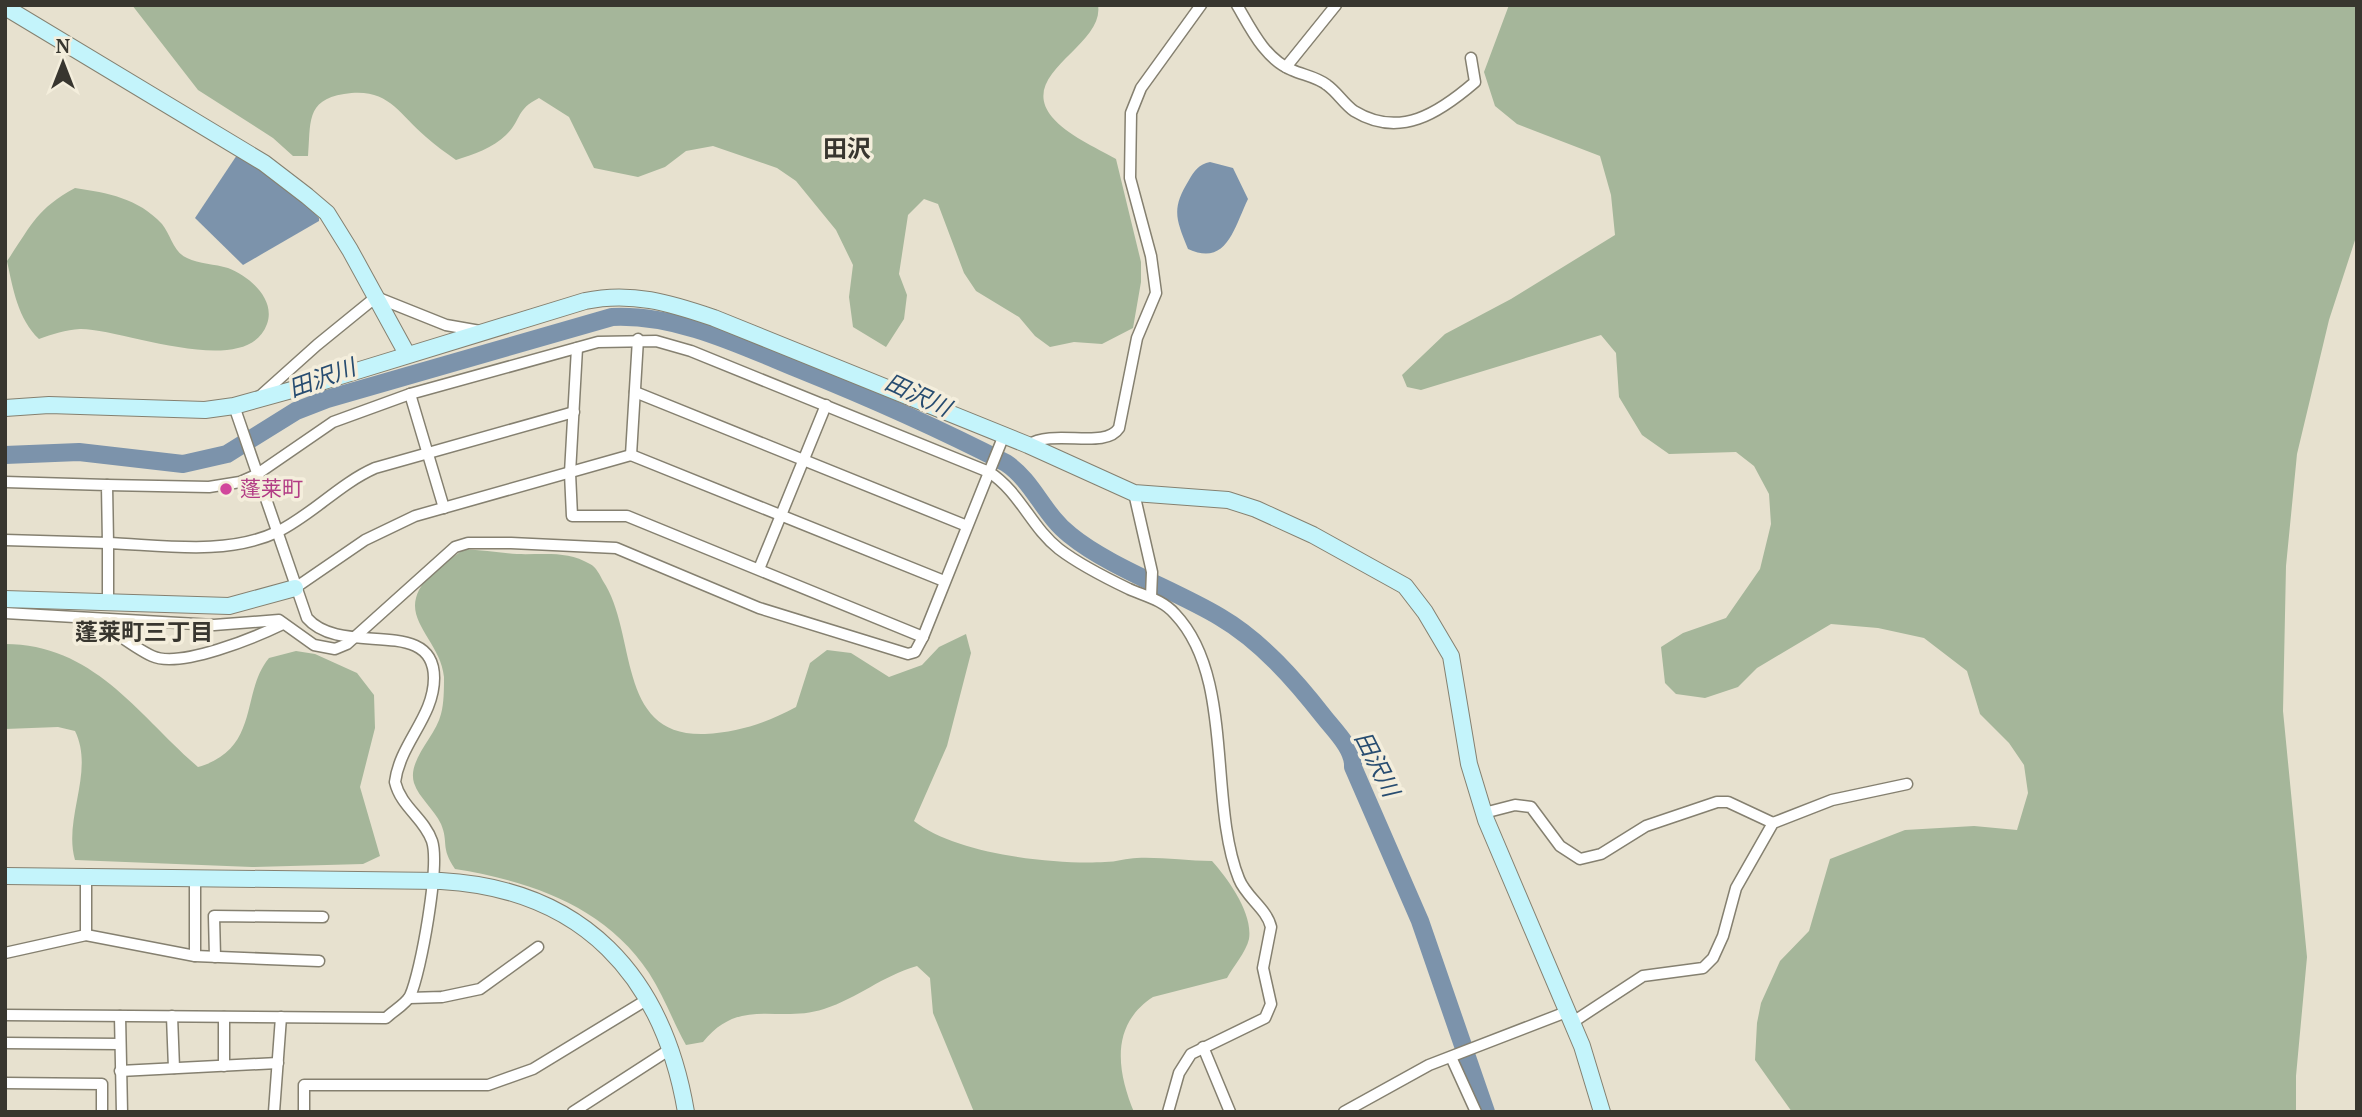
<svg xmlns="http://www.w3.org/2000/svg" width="2362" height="1117" font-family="'PT Serif','Noto Sans JP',serif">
  <rect width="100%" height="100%" fill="#e7e1cf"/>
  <!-- forest -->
  <g fill="#a5b69a">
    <path d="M 132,5 L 1098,5 C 1105,46 1016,73 1052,117 C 1067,135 1095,147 1116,159 L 1141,262 L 1141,282 L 1133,328 L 1102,344 L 1074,342 L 1050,347 L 1035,336 L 1019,317 L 976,291 L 964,273 L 938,204 L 924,199 L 908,215 L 899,274 L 907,295 L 904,319 L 886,347 L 853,327 L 849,297 L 853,265 L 836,230 L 796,181 L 777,168 L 713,146 L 686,151 L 665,167 L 638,177 L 594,168 L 569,117 L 539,98 C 515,110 522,120 506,135 C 493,148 474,154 456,160 C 446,153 435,145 426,137 C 397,112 388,87 344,94 C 305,100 311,124 308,156 L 293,156 L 273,138 L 198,90 Z"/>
    <path d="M 1509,5 L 2357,5 L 2357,234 L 2329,320 L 2297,454 L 2286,566 L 2283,711 L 2307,957 L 2296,1076 L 2296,1112 L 1792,1112 L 1755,1060 L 1757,1023 L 1761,1003 L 1780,961 L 1809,931 L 1830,859 L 1905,830 L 1974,826 L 2017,830 L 2028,793 L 2024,765 L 2009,743 L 1980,714 L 1967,671 L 1924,638 L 1878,628 L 1831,624 L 1757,668 L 1738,687 L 1705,698 L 1676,694 L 1665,683 L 1661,647 L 1683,633 L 1726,618 L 1760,569 L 1771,524 L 1769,494 L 1754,466 L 1736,452 L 1669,454 L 1642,435 L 1619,397 L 1616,353 L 1601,335 L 1421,390 L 1407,387 L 1402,375 L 1445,334 L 1511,299 L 1615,235 L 1611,195 L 1600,156 L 1517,124 L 1495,106 L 1484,72 Z"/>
    <path d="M 75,188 C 108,193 138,198 162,224 C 171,235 173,252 187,258 C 199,264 215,264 228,268 C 249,276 276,299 267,324 C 247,381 120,328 80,329 C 66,330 52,334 39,339 C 18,319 13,289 7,261 C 32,225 35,210 75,188 Z"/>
    <path d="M 464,549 C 482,550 500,553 517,554 C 543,555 567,550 590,564 C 596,567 600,575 603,581 C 638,634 615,737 705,734 C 739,732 766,723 796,707 L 810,663 L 827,650 L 851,653 L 889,677 L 922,665 L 939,647 L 966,634 L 971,653 L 947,746 L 914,821 C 955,854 1054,865 1105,862 C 1116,862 1127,858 1137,858 C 1162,857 1187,861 1212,861 C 1228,879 1253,913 1249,939 C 1246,952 1233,967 1227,978 L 1153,997 C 1110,1025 1117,1071 1134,1112 L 974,1112 L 933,1013 L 930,978 L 917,966 C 882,976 858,998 824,1009 C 777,1024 740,996 703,1042 L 686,1045 C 673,1022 664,996 649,973 C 605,906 530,881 455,869 C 440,847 449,843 441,824 C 434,809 419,798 414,783 C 407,760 436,736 441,714 C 444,704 444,688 444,677 C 441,645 409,624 416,598 C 422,576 447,562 464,549 Z"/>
    <path d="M 5,644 C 94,644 138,715 198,767 C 261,749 240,693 269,658 L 296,651 L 315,654 L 357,673 L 374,695 L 375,728 L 360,787 L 380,856 L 363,864 L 252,867 L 75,860 C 63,818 95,772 75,731 L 58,727 L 5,729 Z"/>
  </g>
  <!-- water -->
  <g fill="#7c93ab">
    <path d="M 237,155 L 290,187 L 319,218 L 319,221 L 243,265 L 195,218 Z"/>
    <path d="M 1210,162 L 1233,168 L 1248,199 C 1234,228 1227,267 1188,249 C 1176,219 1171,209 1189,180 C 1194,171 1199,164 1210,162 Z"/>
  </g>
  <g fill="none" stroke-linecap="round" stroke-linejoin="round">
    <!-- river -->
    <path stroke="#7c93ab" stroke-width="18" d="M 5,455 L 79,452 L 183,464 L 227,454 L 296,411 L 327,399 L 612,317 C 676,314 738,344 796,368 C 868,397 938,428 1006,463 C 1033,481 1044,515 1070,535 C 1109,567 1175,590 1220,617 C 1261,641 1295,680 1324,717 C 1335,731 1354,749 1353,767 L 1420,921 L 1486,1112"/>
    <defs>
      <g id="street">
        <path d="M 1237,5 C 1251,29 1265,59 1292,70 C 1303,75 1317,77 1327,85 C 1337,92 1344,104 1354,111 C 1400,139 1439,113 1475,82 L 1471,58"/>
        <path d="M 1286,67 L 1336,5"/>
        <path d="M 577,348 L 570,473 L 572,516 L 627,516 L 923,637"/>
        <path d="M 635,392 L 967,526"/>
        <path d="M 410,394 L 444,508"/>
        <path d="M 259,397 L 317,345 L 376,297 L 446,325 L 480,331"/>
        <path d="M 1028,445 C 1054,428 1105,450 1119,428 L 1137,338 L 1156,293 L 1151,256 L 1130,178 L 1131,113 L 1141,88 L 1201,5"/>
        <path d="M 631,455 L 638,339"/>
        <path d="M 5,482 L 107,485 L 108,543 L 5,540"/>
        <path d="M 107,485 L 209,487 L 240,482 L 256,475 L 333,422 L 410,394 L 598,342 L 656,341 L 691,351 L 989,472 C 1020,492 1031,527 1059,549 C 1080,565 1106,578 1129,589 C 1145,596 1163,600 1175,614 C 1235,677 1208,802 1239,879 C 1246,897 1267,909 1271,927 L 1263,968 L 1271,1004 L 1265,1018 L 1191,1054 L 1179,1073 L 1168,1112"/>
        <path d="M 1134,493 L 1152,572 L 1151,597"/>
        <path d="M 759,569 L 826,405"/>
        <path d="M 295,588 L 365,540 L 415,516 L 631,455 L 944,581"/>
        <path d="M 108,602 L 108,543 C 162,545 226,556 277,532 C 312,515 339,484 375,468 L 574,412"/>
        <path d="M 5,613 L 214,625 L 279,620 L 314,645 L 335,649 L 347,644 L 455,547 L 468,543 L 511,543 L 616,548 L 759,608 L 908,654 L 915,652 L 923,637 L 1004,435"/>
        <path d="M 97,620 C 115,632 133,647 152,656 C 180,669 256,637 283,624"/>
        <path d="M 1484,813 L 1515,805 L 1531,807 L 1560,846 L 1580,859 L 1601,854 L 1646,826 L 1717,802 L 1728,802 L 1773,823"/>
        <path d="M 86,877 L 86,935"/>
        <path d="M 5,953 L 86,935 L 195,956 L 319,961"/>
        <path d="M 195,956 L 195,878"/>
        <path d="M 215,957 L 214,916 L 323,917"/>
        <path d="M 409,998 L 442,997 L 480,989 L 538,947"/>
        <path d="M 5,1015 L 386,1018 C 393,1011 406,1004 410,996 C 421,972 440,865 432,841 C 424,818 401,807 395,782 C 400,743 434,717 434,678 C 434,615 341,658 307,618 L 234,406"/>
        <path d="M 120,1016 L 122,1112"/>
        <path d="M 172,1016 L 174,1068"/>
        <path d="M 224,1017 L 224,1066"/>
        <path d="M 1573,1022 L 1643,976 L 1703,968 L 1713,958 L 1723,936 L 1736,888 L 1773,823 L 1832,800 L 1907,784"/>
        <path d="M 5,1043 L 120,1044"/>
        <path d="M 1203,1047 L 1230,1112"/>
        <path d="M 1451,1057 L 1476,1112"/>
        <path d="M 120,1071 L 278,1063"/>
        <path d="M 5,1083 L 102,1084 L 102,1112"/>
        <path d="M 274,1112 L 281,1017"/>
        <path d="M 304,1112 L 304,1085 L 488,1085 L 533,1069 L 648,999"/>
        <path d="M 573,1112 L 672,1048"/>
        <path d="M 1344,1112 L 1429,1065 L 1569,1011"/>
      </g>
      <g id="secondary">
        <path d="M 5,7 L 264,163 L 307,196 L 327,213 L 350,250 L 407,354"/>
        <path d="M 5,408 L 49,405 L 205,410 L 234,406 L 324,381 L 585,301 C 631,291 670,303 714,318 L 1028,445 L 1134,493 L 1228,500 L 1256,509 L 1313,535 L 1405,586 L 1425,612 L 1451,656 L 1469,764 L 1486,820 L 1582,1046 L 1602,1112"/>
        <path d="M 5,599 L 229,606 L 295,588"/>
        <path d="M 5,876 L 441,881 C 583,889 663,976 686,1112"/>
      </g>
    </defs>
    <!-- street casing -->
    <use href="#street" stroke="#858070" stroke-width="13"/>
    <!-- secondary casing -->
    <use href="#secondary" stroke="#858070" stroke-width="18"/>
    <!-- street -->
    <use href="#street" stroke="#fff" stroke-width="10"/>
    <!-- secondary -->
    <use href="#secondary" stroke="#c4f4fb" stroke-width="16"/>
  </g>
  <!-- markers -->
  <circle fill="#d1479c" stroke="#f4eedc" stroke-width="2.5" cx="226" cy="489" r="7"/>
  <g text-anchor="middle" stroke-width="7" stroke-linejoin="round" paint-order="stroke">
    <!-- hotel labels -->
    <g font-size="21" fill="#b23c85" stroke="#f4eedc" text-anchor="start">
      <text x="240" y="496">蓬莱町</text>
    </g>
    <!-- water labels -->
    <g font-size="23" font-style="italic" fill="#274c70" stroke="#f4eedc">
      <text transform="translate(322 378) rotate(-20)" y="8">田沢川</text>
      <text transform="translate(918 395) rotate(25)" y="8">田沢川</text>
      <text transform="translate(1377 764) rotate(63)" y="8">田沢川</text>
    </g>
    <!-- neighbourhood labels -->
    <g font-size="23" font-weight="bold" fill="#38362f" stroke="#f4eedc">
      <text x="144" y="640">蓬莱町三丁目</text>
    </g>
    <!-- quarter labels -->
    <g font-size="24" font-weight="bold" fill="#38362f" stroke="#f4eedc">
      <text x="847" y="157">田沢</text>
    </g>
  </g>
  <!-- border -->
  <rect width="2362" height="1117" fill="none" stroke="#38362f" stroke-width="14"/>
  <!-- north arrow -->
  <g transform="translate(63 63)" stroke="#f4eedc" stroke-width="5" paint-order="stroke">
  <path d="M0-5L12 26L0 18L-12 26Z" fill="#38362f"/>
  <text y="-10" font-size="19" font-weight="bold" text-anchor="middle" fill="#38362f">N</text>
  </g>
</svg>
